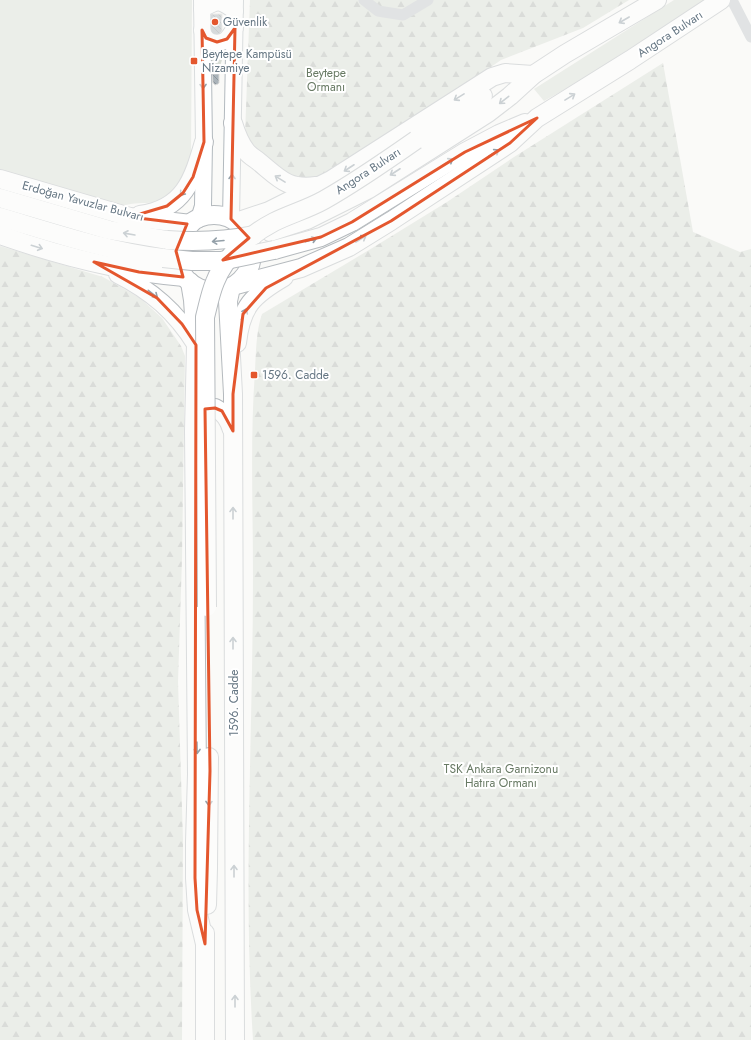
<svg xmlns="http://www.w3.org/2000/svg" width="751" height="1040" font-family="Jost,sans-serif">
  <defs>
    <pattern id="forest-firs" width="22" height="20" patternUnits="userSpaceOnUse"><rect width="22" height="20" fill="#dadfd7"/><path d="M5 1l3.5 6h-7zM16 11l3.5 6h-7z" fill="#b4b9b4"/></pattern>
    <pattern id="building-back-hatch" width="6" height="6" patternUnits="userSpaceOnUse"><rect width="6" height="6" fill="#aab3b9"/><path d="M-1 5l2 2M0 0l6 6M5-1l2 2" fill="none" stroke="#8e969c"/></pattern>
  </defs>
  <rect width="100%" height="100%" fill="#fafaf8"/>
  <!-- green -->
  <g fill="#dadfd7">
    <path d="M 0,0 L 192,0 L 191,154 C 191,159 191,165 189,170 C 183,182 169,199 155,202 C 144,204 133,202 123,206 L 0,171 Z"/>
    <path d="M 674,0 L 706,0 L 576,83 L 544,101 L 534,89 Z"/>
    <path d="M 213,49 L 220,49 C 225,57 221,64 217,71 C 213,64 209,57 213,49 Z"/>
  </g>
  <!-- forest -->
  <g fill="url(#forest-firs)">
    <path d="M 250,0 L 629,0 L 583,28 L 501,60 L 449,96 L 343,163 L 314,179 L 296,179 L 286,174 L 258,150 L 245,135 Z"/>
    <path d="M 663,63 L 693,232 L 740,252 L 751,249 L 751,1040 L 253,1040 C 243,886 253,731 253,576 C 253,508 250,439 255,371 C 256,353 256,331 262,314 L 369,250 L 447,202 L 514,157 Z"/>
    <path d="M 0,246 L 103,277 L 140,298 L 162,318 L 181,346 L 185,356 L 182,559 L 178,682 L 183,840 L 182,1040 L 0,1040 Z"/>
  </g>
  <!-- building -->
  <g fill="url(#building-back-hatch)" stroke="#dcdcda">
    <path d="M 208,14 L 222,14 L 222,31 L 219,35 L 212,35 L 208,30 Z"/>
    <path d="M 212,74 L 219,74 L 219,83 L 218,84 L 215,85 L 213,83 Z"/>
  </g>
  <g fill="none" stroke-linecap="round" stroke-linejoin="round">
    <defs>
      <g id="secondary">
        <path d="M 202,9 C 219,0 219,0 235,11"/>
        <path d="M 202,30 C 203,33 204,36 206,38 C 211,44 222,44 227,39 C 230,36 232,32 235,28"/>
        <path d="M 199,219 L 203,206 L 204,142 L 202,0"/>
        <path d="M 231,219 L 235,0"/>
      </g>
      <g id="primary">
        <path d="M 233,123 C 236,133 240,143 246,151 C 249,155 254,158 258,161 C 279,178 287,190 316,186"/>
        <path d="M 416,140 L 483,96"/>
        <path d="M 0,179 L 130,217 L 191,224"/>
        <path d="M 0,198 L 109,230 L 167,240"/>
        <path d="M 140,215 C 184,209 193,180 204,142"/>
        <circle cx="214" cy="253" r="38"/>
        <path d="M 0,217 C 54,233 107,251 163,258"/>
        <path d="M 236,222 L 269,211 L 331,180 L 492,77 L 505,73 L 533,75"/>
        <path d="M 270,232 L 307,220 L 369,189 L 488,113 L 510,96 L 533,75 L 565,54 L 657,0"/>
        <path d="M 0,235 C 60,256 121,272 184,277"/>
        <path d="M 274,250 L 321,237 L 352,222 L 465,152 L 499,134 L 525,123"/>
        <path d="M 118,274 C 152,291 176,312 196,344"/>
        <path d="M 190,282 L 193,300 L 196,345 L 194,431 L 197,774 L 195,842 L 195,878 L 197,910 L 205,944"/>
        <path d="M 236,285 L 301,268 L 349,247 L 391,221 L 510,143 L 537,118 L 630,60 L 721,0"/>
        <path d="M 231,287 L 228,301 L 233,394 L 235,1040"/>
        <path d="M 237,343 C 241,306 253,295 284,277"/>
        <path d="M 198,424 L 207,410 L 215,408 C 225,413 229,420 232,430"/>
        <path d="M 207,905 L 208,868 L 209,757"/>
        <path d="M 205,933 L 205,1040"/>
      </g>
    </defs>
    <!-- secondary casing -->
    <use href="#secondary" stroke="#b3babf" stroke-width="18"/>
    <!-- primary casing -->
    <use href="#primary" stroke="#b5babe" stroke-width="20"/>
    <!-- street -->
    <g stroke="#c3c8cc" stroke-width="11">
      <path d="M 364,0 L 378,11 L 403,15 L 428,0"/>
      <path d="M 732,0 L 751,37"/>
    </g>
    <!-- secondary -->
    <use href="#secondary" stroke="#fff" stroke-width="16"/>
    <!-- primary -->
    <use href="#primary" stroke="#fff" stroke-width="18"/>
    <defs>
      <g id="primary-bridge">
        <path d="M 167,240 C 197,242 225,241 254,235"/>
        <path d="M 163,258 L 192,261 L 221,261 L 274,250"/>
        <path d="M 207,607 L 205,317 C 208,306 210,294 215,282 C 225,256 249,235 274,222 C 290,214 308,209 324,200 C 356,182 386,161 416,140"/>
      </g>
    </defs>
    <!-- primary-bridge casing -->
    <use href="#primary-bridge" stroke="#b5babe" stroke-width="20" stroke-linecap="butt"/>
    <!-- primary-bridge -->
    <use href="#primary-bridge" stroke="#fff" stroke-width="18"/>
  </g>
  <!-- one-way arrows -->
  <defs><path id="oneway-shaft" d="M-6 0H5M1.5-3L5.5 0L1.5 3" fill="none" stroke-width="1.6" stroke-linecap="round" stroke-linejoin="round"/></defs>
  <g stroke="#939fa8">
    <use href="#oneway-shaft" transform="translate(624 20) rotate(150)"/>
    <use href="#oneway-shaft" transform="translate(203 83) rotate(89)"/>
    <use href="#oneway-shaft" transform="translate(459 97) rotate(148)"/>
    <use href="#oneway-shaft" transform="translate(570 97) rotate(-32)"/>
    <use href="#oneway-shaft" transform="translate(504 100) rotate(142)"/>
    <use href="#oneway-shaft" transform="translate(494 153) rotate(-33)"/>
    <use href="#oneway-shaft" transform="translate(448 162) rotate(-32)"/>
    <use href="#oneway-shaft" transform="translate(349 168) rotate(147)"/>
    <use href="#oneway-shaft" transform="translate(395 172) rotate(147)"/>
    <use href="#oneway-shaft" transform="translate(280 179) rotate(-148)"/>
    <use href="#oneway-shaft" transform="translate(232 180) rotate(-89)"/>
    <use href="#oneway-shaft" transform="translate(184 191) rotate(129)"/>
    <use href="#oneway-shaft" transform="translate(129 234) rotate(-170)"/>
    <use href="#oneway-shaft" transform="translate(361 239) rotate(-31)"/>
    <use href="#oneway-shaft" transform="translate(311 240) rotate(-16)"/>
    <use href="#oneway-shaft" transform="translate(218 241) rotate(175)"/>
    <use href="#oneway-shaft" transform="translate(37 247) rotate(17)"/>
    <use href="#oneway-shaft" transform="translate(153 294) rotate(38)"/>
    <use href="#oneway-shaft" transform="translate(244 314) rotate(-65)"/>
    <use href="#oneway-shaft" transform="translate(233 513) rotate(-90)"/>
    <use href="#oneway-shaft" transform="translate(233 643) rotate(-90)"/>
    <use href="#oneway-shaft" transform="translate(197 748) rotate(89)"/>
    <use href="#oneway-shaft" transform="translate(209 800) rotate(91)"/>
    <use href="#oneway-shaft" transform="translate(234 871) rotate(-90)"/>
    <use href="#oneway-shaft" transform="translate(235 1001) rotate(-90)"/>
  </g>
  <!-- marked area -->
  <path d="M0 0H751V1040H0ZM 235,28 L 231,219 L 249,238 L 223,260 L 321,237 L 352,222 L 465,152 L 537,118 L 510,143 L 391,221 L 266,288 L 243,314 L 233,394 L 233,431 L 222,411 L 215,408 L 205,409 L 210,771 L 205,944 L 197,910 L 195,878 L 196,345 L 182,324 L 157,298 L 94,262 L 139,272 L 183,277 L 176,251 L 187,224 L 130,217 L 167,206 L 183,193 L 193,177 L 204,142 L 202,30 L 206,38 L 217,42 L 227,39 Z" fill="#fafaf8" fill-opacity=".55" fill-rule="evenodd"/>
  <path fill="none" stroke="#e4572e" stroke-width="3" stroke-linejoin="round" d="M 235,28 L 231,219 L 249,238 L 223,260 L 321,237 L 352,222 L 465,152 L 537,118 L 510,143 L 391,221 L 266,288 L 243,314 L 233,394 L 233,431 L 222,411 L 215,408 L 205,409 L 210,771 L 205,944 L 197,910 L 195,878 L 196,345 L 182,324 L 157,298 L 94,262 L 139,272 L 183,277 L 176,251 L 187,224 L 130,217 L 167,206 L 183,193 L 193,177 L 204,142 L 202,30 L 206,38 L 217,42 L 227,39 Z"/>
  <!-- markers -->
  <g fill="#e4572e" stroke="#fff" stroke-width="1.5">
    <circle cx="215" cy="22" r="4"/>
    <rect x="190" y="57" width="8" height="8" rx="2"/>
    <rect x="250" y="371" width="8" height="8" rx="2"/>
  </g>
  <g text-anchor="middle" stroke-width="4" stroke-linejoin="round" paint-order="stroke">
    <!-- poi labels -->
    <g font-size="12" fill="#657683" stroke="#fff" text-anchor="start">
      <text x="223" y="26">Güvenlik</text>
      <text x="202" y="58">Beytepe Kampüsü<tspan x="202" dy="14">Nizamiye</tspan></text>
      <text x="262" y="379">1596. Cadde</text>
    </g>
    <!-- street labels -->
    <g font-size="12" fill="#657683" stroke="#fff">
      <text transform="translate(670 34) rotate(-33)" y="4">Angora Bulvarı</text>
      <text transform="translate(368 171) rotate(-33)" y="4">Angora Bulvarı</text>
      <text transform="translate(83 201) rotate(15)" y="4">Erdoğan Yavuzlar Bulvarı</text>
      <text transform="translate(234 703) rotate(-90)" y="4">1596. Cadde</text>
    </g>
    <!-- park labels -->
    <g font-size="12" fill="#687a64" stroke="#fff">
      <text x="326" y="77">Beytepe<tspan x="326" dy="14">Ormanı</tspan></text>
      <text x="501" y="773">TSK Ankara Garnizonu<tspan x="501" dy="14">Hatıra Ormanı</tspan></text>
    </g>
  </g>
</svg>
